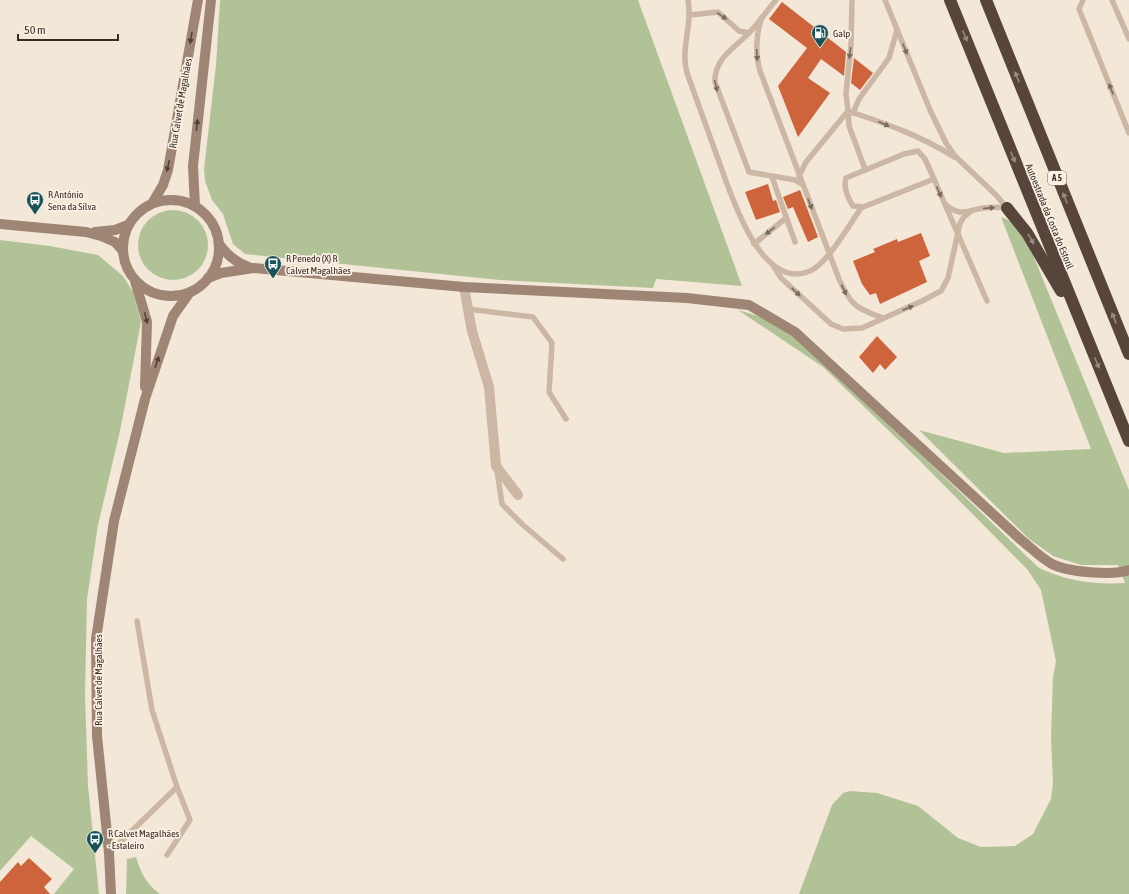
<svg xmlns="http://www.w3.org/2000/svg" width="1129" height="894" font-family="'Asap Condensed',sans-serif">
  <rect width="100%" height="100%" fill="#f3e7d8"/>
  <!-- green -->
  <g fill="#b2c297">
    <path d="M 220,0 L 638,0 L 742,286 L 656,279 L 653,288 L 500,280 L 245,254 L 233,244 L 223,214 L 212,200 L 205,181 L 204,169 L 216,65 Z"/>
    <circle cx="173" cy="245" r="35"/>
    <path d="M 1001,217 C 1017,222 1025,241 1033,255 L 1129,490 L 1129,894 L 799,894 L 832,805 L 843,793 L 850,791 L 877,793 L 918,806 L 958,838 L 981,847 L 1015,846 L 1033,834 L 1051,799 L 1053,783 L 1051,737 L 1053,677 L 1056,661 L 1041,590 L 1027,569 L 917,458 L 823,367 L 738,310 L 768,319 L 810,348 L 1039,568 C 1067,581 1094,585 1125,583 L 1118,565 L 1081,565 L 1053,556 L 1028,538 L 919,430 L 1004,453 L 1091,449 Z"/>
    <path d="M 0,240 L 50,246 L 98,255 L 123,276 L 133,292 L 141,322 L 120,431 L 98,525 L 87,599 L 85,694 L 88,786 L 99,894 L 54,894 L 74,869 L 31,836 L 0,871 Z"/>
    <path d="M 136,857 C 141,873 146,884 160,894 L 126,894 L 127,859 Z"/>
  </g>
  <!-- building -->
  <g fill="#ce643b">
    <path d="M 782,2 L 846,52 L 844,76 L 821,59 L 808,78 L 830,93 L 798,137 L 778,86 L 807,48 L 769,19 Z"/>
    <path d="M 854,58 L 873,73 L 860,90 L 851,83 Z"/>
    <path d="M 768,184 L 773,201 L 776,200 L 780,212 L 756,220 L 745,192 Z"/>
    <path d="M 800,190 L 818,237 L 808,242 L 793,207 L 788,209 L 783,197 Z"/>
    <path d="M 921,233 L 930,256 L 919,261 L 927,282 L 880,304 L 876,293 L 870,295 L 862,284 L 853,261 L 875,252 L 873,249 L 897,239 L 898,242 Z"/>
    <path d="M 877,336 L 897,357 L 885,370 L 880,364 L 873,373 L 859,357 Z"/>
    <path d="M 29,858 L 52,879 L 44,887 L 50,894 L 0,894 L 0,882 L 18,862 L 21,866 Z"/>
  </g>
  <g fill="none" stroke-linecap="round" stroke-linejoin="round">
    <!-- lane -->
    <g stroke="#cbb7a3" stroke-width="5.5">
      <path d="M 688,0 C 693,25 680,48 687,73 C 697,101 707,128 717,156 C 729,188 759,293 810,271 C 827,264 850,224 861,208"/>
      <path d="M 776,0 C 767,11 759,22 750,32 C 736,47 714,58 715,82 L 749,172 L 795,180 L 802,184"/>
      <path d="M 885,0 L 930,110 L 946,143 L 955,156 L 996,195 L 1007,208"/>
      <path d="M 1083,0 L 1079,9 L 1129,133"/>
      <path d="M 1112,0 L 1129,39"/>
      <path d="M 690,15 L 718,12 L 739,31 L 749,33"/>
      <path d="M 762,17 C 756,33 755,54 760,71 L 839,279 C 851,306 856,308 883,318"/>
      <path d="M 853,113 L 859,99 L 889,58 L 897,30"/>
      <path d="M 918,151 L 925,159 L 934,179 L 863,207 L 853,206 C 848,198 843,187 846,178 L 904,154 Z"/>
      <path d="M 865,169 L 849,126 L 848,111 C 884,123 922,136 954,157"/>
      <path d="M 799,176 L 806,162 L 848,111 L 846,94 L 851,45 L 852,0"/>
      <path d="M 772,177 L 795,242"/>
      <path d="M 934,179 L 987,301"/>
      <path d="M 945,204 C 961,218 967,210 984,208 C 992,207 1000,207 1007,208"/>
      <path d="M 754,244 L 786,218"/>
      <path d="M 773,265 L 781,278 L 831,324 L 843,329 L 862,328 L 922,301 L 941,291 L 948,278 L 960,223 L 964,217 L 970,212"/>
      <path d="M 468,309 L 533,317 L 552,343 L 549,392 L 566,419"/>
      <path d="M 497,470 L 502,504 L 523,525 L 563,559"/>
      <path d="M 109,853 L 177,787 L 152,710 L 137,621"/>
      <path d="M 167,855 L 190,820 L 177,787"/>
    </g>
    <!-- street -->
    <path stroke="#cbb7a3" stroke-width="10" d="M 464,287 L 472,331 L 489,387 L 496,466 L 518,495"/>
    <!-- secondary -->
    <g stroke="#9f8574" stroke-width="10">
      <circle cx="171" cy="248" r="48"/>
      <path d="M 153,202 L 163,185 L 168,170 L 198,0"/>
      <path d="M 195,206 L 193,166 L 211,0"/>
      <path d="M 0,224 L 86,232 L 101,236 L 115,242 L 122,250"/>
      <path d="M 95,232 L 115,230 L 128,225"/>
      <path d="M 219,244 C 227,255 236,263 249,267"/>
      <path d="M 208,278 L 221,273 L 253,268 L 464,287 L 687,298 L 749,305 L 795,332 L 1020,539 C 1030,547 1041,558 1052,564 C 1067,572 1113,576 1129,570"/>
      <path d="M 135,281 L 147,322 L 145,387"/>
      <path d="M 111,894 L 109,853 L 97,736 L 96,639 L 114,521 L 145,399 L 173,316 L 190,292"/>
    </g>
    <!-- highway -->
    <g stroke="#57453c" stroke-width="12">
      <path d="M 950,0 L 1129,441"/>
      <path d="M 986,0 L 1129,354"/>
      <path d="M 1007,208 L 1027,233 L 1061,291"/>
    </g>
  </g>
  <!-- one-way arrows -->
  <defs><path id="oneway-solid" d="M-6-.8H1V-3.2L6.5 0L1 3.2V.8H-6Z"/></defs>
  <g fill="#796a5e">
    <use href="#oneway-solid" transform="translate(722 16) rotate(34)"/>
    <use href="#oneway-solid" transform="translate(905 49) rotate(68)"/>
    <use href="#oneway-solid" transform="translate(850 53) rotate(98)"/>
    <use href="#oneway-solid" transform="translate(757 55) rotate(86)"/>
    <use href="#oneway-solid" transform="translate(716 86) rotate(77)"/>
    <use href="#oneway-solid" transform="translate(1111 89) rotate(-112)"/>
    <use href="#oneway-solid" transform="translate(884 124) rotate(24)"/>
    <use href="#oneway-solid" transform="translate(939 192) rotate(66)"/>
    <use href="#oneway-solid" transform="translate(810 204) rotate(68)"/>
    <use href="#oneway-solid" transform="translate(989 208) rotate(-5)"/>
    <use href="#oneway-solid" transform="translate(770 231) rotate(141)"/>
    <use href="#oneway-solid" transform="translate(844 290) rotate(64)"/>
    <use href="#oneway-solid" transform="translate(796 292) rotate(43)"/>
    <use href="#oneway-solid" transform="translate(908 308) rotate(-23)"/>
  </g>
  <g fill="#988a7f">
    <use href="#oneway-solid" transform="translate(965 36) rotate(68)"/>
    <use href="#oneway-solid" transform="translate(1017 77) rotate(-112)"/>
    <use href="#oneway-solid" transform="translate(1013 157) rotate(68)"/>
    <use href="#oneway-solid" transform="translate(1065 198) rotate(-112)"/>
    <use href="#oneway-solid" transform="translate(1031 239) rotate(60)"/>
    <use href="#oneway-solid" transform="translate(1114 318) rotate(-112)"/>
    <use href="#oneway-solid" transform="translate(1097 363) rotate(68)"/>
  </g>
  <g fill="#50423a">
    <use href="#oneway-solid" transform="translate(191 38) rotate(100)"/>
    <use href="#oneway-solid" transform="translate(197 125) rotate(-84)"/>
    <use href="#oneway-solid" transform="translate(168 166) rotate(103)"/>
    <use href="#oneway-solid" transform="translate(146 318) rotate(77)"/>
    <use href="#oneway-solid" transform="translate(157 362) rotate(-71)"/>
  </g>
  <!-- icons -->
  <defs>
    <symbol id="fuel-pin" viewBox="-11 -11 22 30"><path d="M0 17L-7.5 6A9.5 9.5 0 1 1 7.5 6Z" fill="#19535a" stroke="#faf1e4"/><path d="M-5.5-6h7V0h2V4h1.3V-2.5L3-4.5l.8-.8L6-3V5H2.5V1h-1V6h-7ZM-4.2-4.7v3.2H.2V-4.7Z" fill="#fff"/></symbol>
    <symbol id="bus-pin" viewBox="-11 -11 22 30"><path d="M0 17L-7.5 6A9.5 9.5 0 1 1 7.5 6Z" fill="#19535a" stroke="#faf1e4"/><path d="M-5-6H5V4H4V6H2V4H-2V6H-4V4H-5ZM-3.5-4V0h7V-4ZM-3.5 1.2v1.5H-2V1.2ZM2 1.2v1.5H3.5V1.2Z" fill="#fff"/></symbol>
  </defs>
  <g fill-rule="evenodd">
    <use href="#fuel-pin" x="810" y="23" width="20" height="27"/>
    <use href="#bus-pin" x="25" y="190" width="20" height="27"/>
    <use href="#bus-pin" x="263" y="254" width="20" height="27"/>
    <use href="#bus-pin" x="85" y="829" width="20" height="27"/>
  </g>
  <g text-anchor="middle" stroke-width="3.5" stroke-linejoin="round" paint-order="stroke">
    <!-- shield labels -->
    <rect fill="#faf1e4" stroke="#71665f" stroke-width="1" x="1048" y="171" width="18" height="14" rx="3"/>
    <g font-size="9" font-weight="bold" fill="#362b26">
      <text x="1057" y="181">A 5</text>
    </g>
    <!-- poi labels -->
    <g font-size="10" fill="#362b26" stroke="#faf1e4" text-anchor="start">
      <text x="833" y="37">Galp</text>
      <text x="48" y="198">R António<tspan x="48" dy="12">Sena da Silva</tspan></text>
      <text x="286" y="262">R Penedo (X) R<tspan x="286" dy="12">Calvet Magalhães</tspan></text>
      <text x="108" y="837">R Calvet Magalhães<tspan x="108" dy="12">- Estaleiro</tspan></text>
    </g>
    <!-- street labels -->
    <g font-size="10" fill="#362b26" stroke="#faf1e4">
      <text transform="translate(180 103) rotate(-80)" y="4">Rua Calvet de Magalhães</text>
      <text transform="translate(1050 216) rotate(68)" y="4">Autoestrada da Costa do Estoril</text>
      <text transform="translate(98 680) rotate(-90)" y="4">Rua Calvet de Magalhães</text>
    </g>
  </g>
  <!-- scale -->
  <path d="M18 34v6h100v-6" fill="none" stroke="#362b26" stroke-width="2"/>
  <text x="24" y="34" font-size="12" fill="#362b26" stroke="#faf1e4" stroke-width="3" paint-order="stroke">50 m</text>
</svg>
